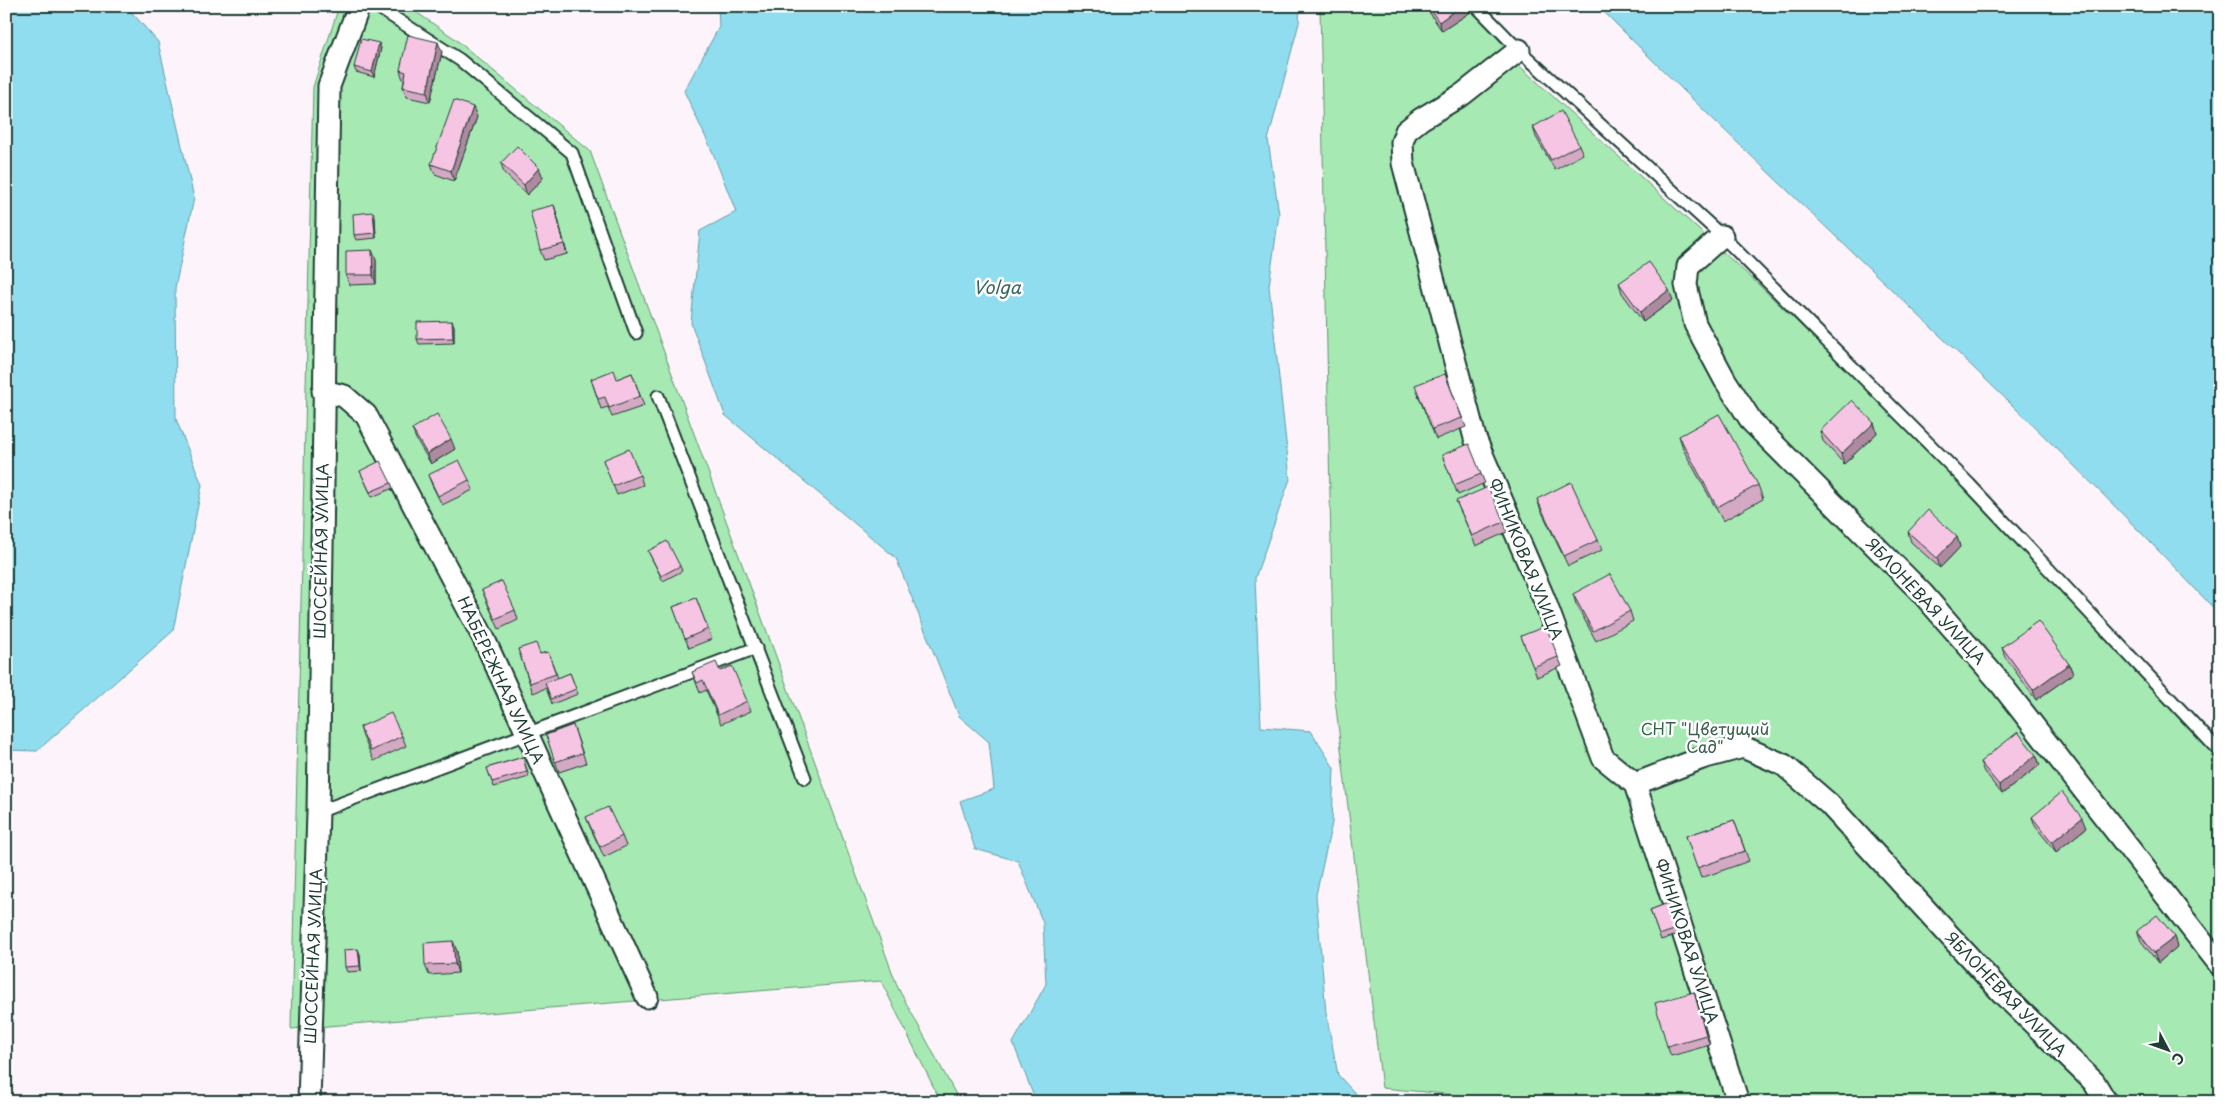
<svg xmlns="http://www.w3.org/2000/svg" width="2226" height="1108" font-family="'Playpen Sans',sans-serif">
  <rect width="100%" height="100%" fill="#fdf3fa"/>
  <filter id="ink" filterUnits="userSpaceOnUse"><feTurbulence type="fractalNoise" baseFrequency=".02" numOctaves="2"/><feDisplacementMap in="SourceGraphic" scale="10" xChannelSelector="R" yChannelSelector="G"/><feConvolveMatrix kernelMatrix="1 2 1 2 8 2 1 2 1" color-interpolation-filters="sRGB"/></filter>
  <g filter="url(#ink)">
    <!-- green -->
    <g fill="#a6e9b3" stroke="#629374">
      <path d="M 339,6 L 407,6 L 454,38 L 590,151 L 898,988 L 960,1102 L 941,1102 L 881,981 L 291,1029 L 313,87 Z"/>
      <path d="M 1320,6 L 1476,6 L 1512,59 L 1758,284 L 2108,625 L 2220,742 L 2220,1102 L 1531,1102 L 1382,1088 L 1334,691 Z"/>
    </g>
    <!-- water -->
    <g fill="#90ddf0" stroke="#639da5">
      <path d="M 6,6 L 126,6 L 158,42 L 194,198 L 175,288 L 176,419 L 202,485 L 173,631 L 37,751 L 6,750 L 6,186 L 8,176 L 6,172 Z"/>
      <path d="M 718,6 L 1300,6 L 1299,23 L 1268,140 L 1279,214 L 1269,286 L 1290,479 L 1255,578 L 1261,727 L 1311,731 L 1334,768 L 1332,823 L 1316,895 L 1326,1013 L 1338,1075 L 1363,1102 L 1036,1102 L 1013,1043 L 1046,984 L 1043,923 L 1018,861 L 975,849 L 960,801 L 994,789 L 989,742 L 959,716 L 896,558 L 725,415 L 691,323 L 700,231 L 736,212 L 713,153 L 684,91 L 719,27 Z"/>
      <path d="M 1598,6 L 2220,6 L 2220,615 C 2021,403 1803,212 1598,6 Z"/>
    </g>
    <g fill="none" stroke-linecap="round" stroke-linejoin="round">
      <defs>
        <g id="service">
          <path d="M 376,6 L 460,60 L 572,153 L 636,333"/>
          <path d="M 1476,6 L 1519,50 L 1722,236 L 1969,484 L 2220,752"/>
          <path d="M 658,396 L 805,778"/>
          <path d="M 318,812 L 756,648"/>
        </g>
        <g id="minor">
          <path d="M 1519,50 L 1463,94 L 1421,119 L 1406,131 L 1402,142 L 1403,163 L 1475,438 L 1544,599 L 1603,758 L 1635,784 L 1738,1102"/>
          <path d="M 1722,236 L 1688,266 L 1686,285 L 1695,324 L 1725,380 L 1752,422 L 1922,593 L 1997,679 L 2220,965"/>
          <path d="M 323,391 L 344,396 L 366,415 L 484,639 L 647,997"/>
          <path d="M 1635,784 L 1702,758 L 1743,747 L 1784,765 L 1829,804 L 2004,995 L 2094,1082 L 2106,1102"/>
          <path d="M 309,1102 L 318,812 L 329,86 L 359,6"/>
        </g>
      </defs>
      <!-- service casing -->
      <use href="#service" stroke="#1f3d34" stroke-width="15"/>
      <!-- minor casing -->
      <use href="#minor" stroke="#1f3d34" stroke-width="25"/>
      <!-- service -->
      <use href="#service" stroke="#fff" stroke-width="11"/>
      <!-- minor -->
      <use href="#minor" stroke="#fff" stroke-width="21"/>
    </g>
    <!-- wall -->
    <g fill="#d4a9c4" stroke="#1f3d34">
      <path d="M 1425,6 L 1470,6 L 1472,11 L 1442,31 Z"/>
      <path d="M 381,48 L 374,77 L 356,72 L 354,67 Z"/>
      <path d="M 442,52 L 430,102 L 407,97 L 403,87 L 404,81 L 403,80 L 400,70 Z"/>
      <path d="M 477,117 L 454,181 L 435,174 L 431,164 Z"/>
      <path d="M 1533,127 L 1579,145 L 1583,154 L 1555,170 L 1536,137 Z"/>
      <path d="M 501,163 L 539,168 L 543,178 L 527,195 L 504,173 Z"/>
      <path d="M 554,205 L 557,215 L 567,254 L 544,260 L 540,250 Z"/>
      <path d="M 375,217 L 376,238 L 356,240 L 354,235 Z"/>
      <path d="M 376,260 L 376,284 L 349,285 L 346,275 Z"/>
      <path d="M 1619,283 L 1673,300 L 1643,322 L 1622,293 Z"/>
      <path d="M 452,321 L 454,326 L 454,343 L 419,344 L 417,339 Z"/>
      <path d="M 632,373 L 644,406 L 612,417 L 608,407 L 601,409 L 591,379 L 617,379 Z"/>
      <path d="M 1445,374 L 1466,427 L 1436,439 L 1418,395 Z"/>
      <path d="M 1874,423 L 1877,433 L 1844,464 L 1823,441 L 1820,431 Z"/>
      <path d="M 412,429 L 455,449 L 431,464 L 416,439 Z"/>
      <path d="M 1679,436 L 1758,485 L 1763,499 L 1723,521 L 1684,451 Z"/>
      <path d="M 1442,455 L 1481,474 L 1485,483 L 1458,495 Z"/>
      <path d="M 603,460 L 640,475 L 643,485 L 617,495 Z"/>
      <path d="M 360,471 L 391,483 L 393,488 L 372,497 Z"/>
      <path d="M 428,475 L 469,480 L 473,490 L 442,505 L 432,485 Z"/>
      <path d="M 1537,499 L 1598,540 L 1602,550 L 1568,566 L 1540,508 Z"/>
      <path d="M 1456,501 L 1504,522 L 1507,532 L 1476,546 Z"/>
      <path d="M 1908,532 L 1957,537 L 1960,547 L 1940,568 L 1911,542 Z"/>
      <path d="M 648,551 L 680,566 L 682,571 L 663,581 Z"/>
      <path d="M 482,590 L 515,610 L 518,620 L 499,629 L 486,600 Z"/>
      <path d="M 1573,594 L 1630,611 L 1633,621 L 1596,641 L 1576,604 Z"/>
      <path d="M 696,598 L 712,639 L 689,648 L 673,607 Z"/>
      <path d="M 1521,636 L 1558,657 L 1562,666 L 1537,677 Z"/>
      <path d="M 2002,647 L 2069,664 L 2073,674 L 2036,700 L 2005,657 Z"/>
      <path d="M 518,649 L 540,654 L 548,652 L 558,678 L 570,673 L 578,694 L 552,704 L 546,688 L 533,693 Z"/>
      <path d="M 720,671 L 747,701 L 751,711 L 721,724 L 706,690 L 700,693 L 692,672 Z"/>
      <path d="M 573,725 L 586,763 L 559,772 L 546,735 Z"/>
      <path d="M 360,727 L 402,736 L 406,746 L 374,761 L 363,737 Z"/>
      <path d="M 2036,755 L 2040,765 L 2002,794 L 1984,772 L 1980,762 Z"/>
      <path d="M 523,757 L 529,777 L 494,787 L 487,768 Z"/>
      <path d="M 586,817 L 622,836 L 626,846 L 604,857 L 590,827 Z"/>
      <path d="M 2032,817 L 2086,828 L 2056,852 L 2035,826 Z"/>
      <path d="M 1734,820 L 1749,861 L 1701,878 L 1686,836 Z"/>
      <path d="M 1668,903 L 1679,934 L 1661,940 L 1650,910 Z"/>
      <path d="M 2137,931 L 2175,937 L 2178,946 L 2158,963 L 2141,941 Z"/>
      <path d="M 457,951 L 458,973 L 429,975 L 425,965 Z"/>
      <path d="M 360,954 L 361,971 L 347,972 L 345,967 Z"/>
      <path d="M 1694,992 L 1698,1002 L 1710,1045 L 1671,1056 L 1667,1046 Z"/>
    </g>
    <!-- shaded-wall -->
    <g fill="#ad8aa0" stroke="#1f3d34">
      <path d="M 1461,6 L 1470,6 L 1472,11 L 1442,31 L 1439,22 Z"/>
      <path d="M 438,42 L 442,52 L 430,102 L 427,92 Z"/>
      <path d="M 379,43 L 381,48 L 374,77 L 372,72 Z"/>
      <path d="M 473,107 L 477,117 L 454,181 L 451,171 Z"/>
      <path d="M 539,168 L 543,178 L 527,195 L 524,185 Z"/>
      <path d="M 554,205 L 557,215 L 567,254 L 564,244 Z"/>
      <path d="M 373,212 L 375,217 L 376,238 L 375,233 Z"/>
      <path d="M 372,250 L 376,260 L 376,284 L 373,275 Z"/>
      <path d="M 1669,290 L 1673,300 L 1643,322 L 1640,312 Z"/>
      <path d="M 452,321 L 454,326 L 454,343 L 453,338 Z"/>
      <path d="M 1874,423 L 1877,433 L 1844,464 L 1841,454 Z"/>
      <path d="M 451,439 L 455,449 L 431,464 L 427,454 Z"/>
      <path d="M 1957,537 L 1960,547 L 1940,568 L 1937,558 Z"/>
      <path d="M 2069,664 L 2073,674 L 2036,700 L 2033,690 Z"/>
      <path d="M 2036,755 L 2040,765 L 2002,794 L 1999,785 Z"/>
      <path d="M 2082,818 L 2086,828 L 2056,852 L 2052,842 Z"/>
      <path d="M 2175,937 L 2178,946 L 2158,963 L 2154,953 Z"/>
      <path d="M 453,941 L 457,951 L 458,973 L 455,964 Z"/>
      <path d="M 358,949 L 360,954 L 361,971 L 360,966 Z"/>
      <path d="M 1694,992 L 1698,1002 L 1710,1045 L 1706,1035 Z"/>
    </g>
    <!-- building -->
    <g fill="#f7c5e4" stroke="#1f3d34">
      <path d="M 1428,6 L 1461,6 L 1439,22 Z"/>
      <path d="M 408,35 L 438,42 L 427,92 L 403,87 L 406,72 L 400,70 Z"/>
      <path d="M 361,39 L 379,43 L 372,72 L 354,67 Z"/>
      <path d="M 454,100 L 473,107 L 451,171 L 431,164 Z"/>
      <path d="M 1561,111 L 1579,145 L 1551,160 L 1533,127 Z"/>
      <path d="M 517,146 L 539,168 L 524,185 L 501,163 Z"/>
      <path d="M 554,205 L 564,244 L 540,250 L 530,211 Z"/>
      <path d="M 373,212 L 375,233 L 354,235 L 353,214 Z"/>
      <path d="M 372,250 L 373,275 L 346,275 L 346,251 Z"/>
      <path d="M 1649,262 L 1669,290 L 1640,312 L 1619,283 Z"/>
      <path d="M 452,321 L 453,338 L 417,339 L 417,322 Z"/>
      <path d="M 614,370 L 617,379 L 632,373 L 640,396 L 609,408 L 605,397 L 598,399 L 591,379 Z"/>
      <path d="M 1445,374 L 1462,418 L 1432,429 L 1415,385 Z"/>
      <path d="M 1852,400 L 1874,423 L 1841,454 L 1820,431 Z"/>
      <path d="M 437,414 L 451,439 L 427,454 L 412,429 Z"/>
      <path d="M 1719,414 L 1758,485 L 1717,507 L 1679,436 Z"/>
      <path d="M 1469,444 L 1481,474 L 1454,485 L 1442,455 Z"/>
      <path d="M 629,449 L 640,475 L 613,486 L 603,460 Z"/>
      <path d="M 459,460 L 469,480 L 438,496 L 428,475 Z"/>
      <path d="M 380,461 L 391,483 L 370,492 L 360,471 Z"/>
      <path d="M 1571,482 L 1598,540 L 1564,556 L 1537,499 Z"/>
      <path d="M 1488,487 L 1504,522 L 1472,536 L 1456,501 Z"/>
      <path d="M 1928,510 L 1957,537 L 1937,558 L 1908,532 Z"/>
      <path d="M 667,541 L 680,566 L 661,576 L 648,551 Z"/>
      <path d="M 1610,574 L 1630,611 L 1593,631 L 1573,594 Z"/>
      <path d="M 502,581 L 515,610 L 495,619 L 482,590 Z"/>
      <path d="M 696,598 L 708,629 L 685,639 L 673,607 Z"/>
      <path d="M 2038,621 L 2069,664 L 2033,690 L 2002,647 Z"/>
      <path d="M 1546,626 L 1558,657 L 1533,667 L 1521,636 Z"/>
      <path d="M 536,643 L 540,654 L 548,652 L 556,674 L 530,683 L 518,649 Z"/>
      <path d="M 716,662 L 720,671 L 732,666 L 747,701 L 718,715 L 703,680 L 697,683 L 692,672 Z"/>
      <path d="M 570,673 L 576,689 L 551,699 L 545,683 Z"/>
      <path d="M 391,713 L 402,736 L 371,751 L 360,727 Z"/>
      <path d="M 573,725 L 582,753 L 555,762 L 546,735 Z"/>
      <path d="M 2018,732 L 2036,755 L 1999,785 L 1980,762 Z"/>
      <path d="M 523,757 L 527,772 L 492,782 L 487,768 Z"/>
      <path d="M 2062,792 L 2082,818 L 2052,842 L 2032,817 Z"/>
      <path d="M 608,807 L 622,836 L 600,847 L 586,817 Z"/>
      <path d="M 1734,820 L 1745,851 L 1697,868 L 1686,836 Z"/>
      <path d="M 1668,903 L 1677,929 L 1659,935 L 1650,910 Z"/>
      <path d="M 2157,915 L 2175,937 L 2154,953 L 2137,931 Z"/>
      <path d="M 453,941 L 455,964 L 425,965 L 424,943 Z"/>
      <path d="M 358,949 L 360,966 L 345,967 L 344,950 Z"/>
      <path d="M 1694,992 L 1706,1035 L 1667,1046 L 1655,1003 Z"/>
    </g>
  </g>
  <g text-anchor="middle" stroke-width="5" stroke-linejoin="round" paint-order="stroke">
    <!-- street labels -->
    <g font-size="16" fill="#1f3d34" stroke="#fff">
      <text transform="translate(321 551) rotate(-89)" y="6">ШОССЕЙНАЯ УЛИЦА</text>
      <text transform="translate(1526 559) rotate(68)" y="6">ФИНИКОВАЯ УЛИЦА</text>
      <text transform="translate(1926 601) rotate(47)" y="6">ЯБЛОНЕВАЯ УЛИЦА</text>
      <text transform="translate(501 680) rotate(65)" y="6">НАБЕРЕЖНАЯ УЛИЦА</text>
      <text transform="translate(1687 941) rotate(72)" y="6">ФИНИКОВАЯ УЛИЦА</text>
      <text transform="translate(313 956) rotate(-88)" y="6">ШОССЕЙНАЯ УЛИЦА</text>
      <text transform="translate(2006 994) rotate(46)" y="6">ЯБЛОНЕВАЯ УЛИЦА</text>
    </g>
    <!-- park labels -->
    <g font-size="16" fill="#3a5f4d" stroke="#fff">
      <text x="1705" y="735">СНТ "Цветущий<tspan x="1705" dy="18">Сад"</tspan></text>
    </g>
    <!-- water labels -->
    <g font-size="18" font-style="italic" fill="#3b6563" stroke="#fff">
      <text x="997" y="294">Volga</text>
    </g>
  </g>
  <!-- margin -->
  <rect width="2226" height="1108" fill="none" stroke="#fff" stroke-width="25"/>
  <rect x="12" y="12" width="2201" height="1083" fill="none" stroke="#1f3d34" stroke-width="2" filter="url(#ink)"/>
  <!-- north arrow -->
  <g transform="translate(2168 1050) rotate(131)" stroke="#ffffff" stroke-width="4" paint-order="stroke">
  <path d="M0-4L9 19L0 12L-9 19Z" fill="#1f3d34"/>
  <text y="-8" font-size="14" font-weight="bold" text-anchor="middle" fill="#1f3d34">С</text>
  </g>
</svg>
